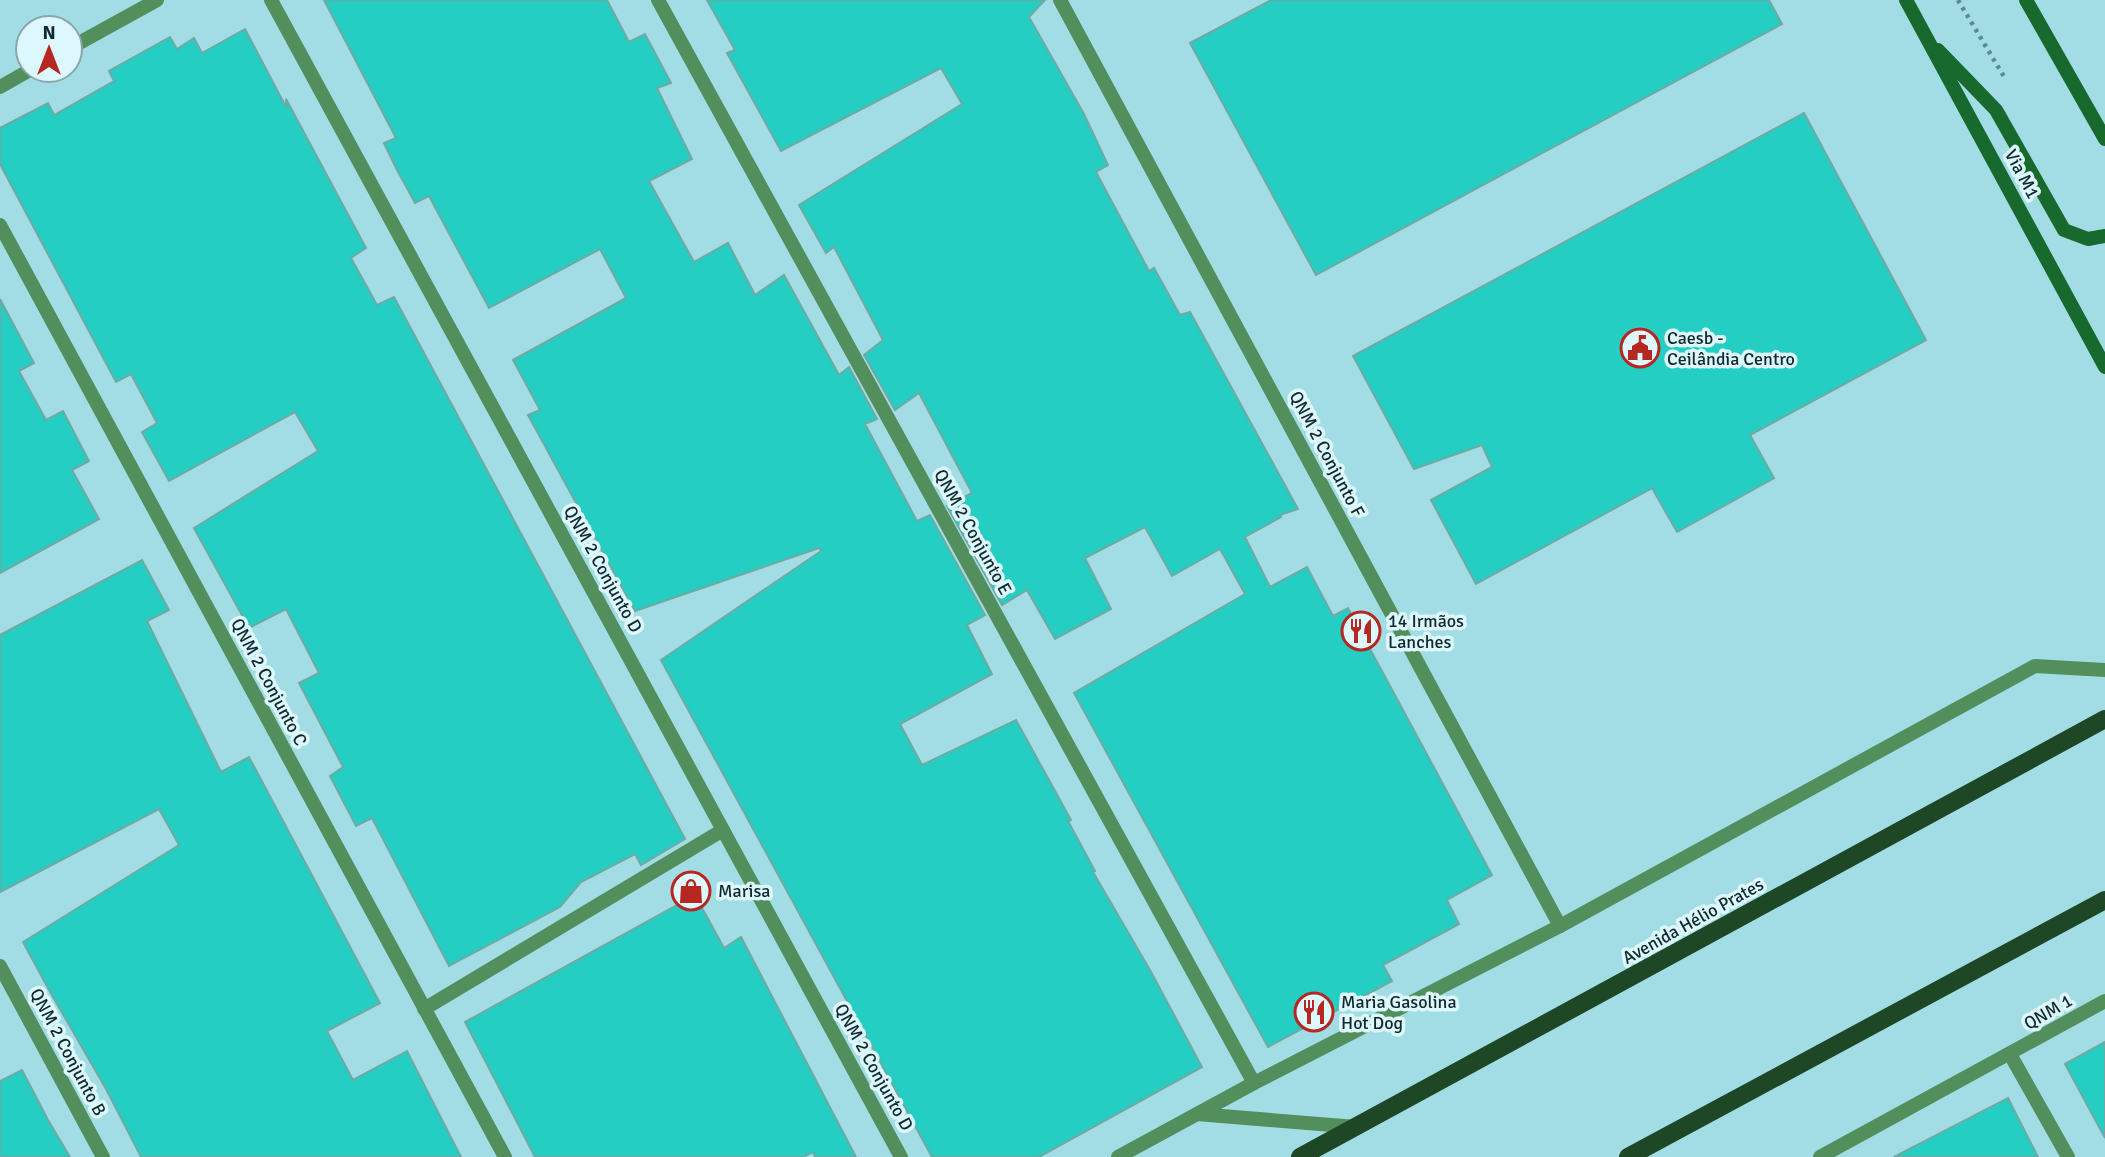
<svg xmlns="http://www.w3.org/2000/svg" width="2105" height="1157" font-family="Signika,sans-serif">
  <rect width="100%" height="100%" fill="#a2dde6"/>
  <!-- building -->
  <g fill="#25cec3" stroke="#6fa9a3" stroke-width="2">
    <path d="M 324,0 L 607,0 L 629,42 L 645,34 L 671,83 L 657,88 L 692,159 L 649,181 L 694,262 L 728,243 L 755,295 L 784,275 L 839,375 L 849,367 L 877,419 L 865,424 L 917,521 L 930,515 L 985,615 L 967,625 L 992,674 L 900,724 L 922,765 L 1016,720 L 1071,820 L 1068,821 L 1095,871 L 1093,872 L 1150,970 L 1202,1067 L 1039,1157 L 932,1157 L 661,660 L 821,551 L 819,548 L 635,611 L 528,415 L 540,410 L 513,360 L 626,298 L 600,249 L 489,308 L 429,196 L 415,203 L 396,168 L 384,143 L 396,138 Z"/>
    <path d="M 707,0 L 1045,0 L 1029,17 L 1084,114 L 1108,165 L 1096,172 L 1149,271 L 1154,268 L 1180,315 L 1190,312 L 1298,509 L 1280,515 L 1281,517 L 1245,537 L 1270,587 L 1307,567 L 1333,616 L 1348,608 L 1492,875 L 1447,900 L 1459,924 L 1383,965 L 1392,981 L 1268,1047 L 1074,693 L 1245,594 L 1220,549 L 1172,576 L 1145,527 L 1085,558 L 1111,609 L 1055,639 L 1027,590 L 1002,605 L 947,506 L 972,493 L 919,393 L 895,410 L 864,355 L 883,340 L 834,247 L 826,253 L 799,205 L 962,104 L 941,68 L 781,151 L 727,53 L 735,50 Z"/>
    <path d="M 1271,0 L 1769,0 L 1782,24 L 1316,275 L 1190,43 Z"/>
    <path d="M 245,29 L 286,107 L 286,99 L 366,248 L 351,258 L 377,305 L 394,297 L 685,839 L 641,865 L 635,854 L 581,882 L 560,907 L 449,966 L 372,818 L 356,826 L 330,776 L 343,767 L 299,683 L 319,673 L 286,609 L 249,628 L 194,528 L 318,451 L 295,412 L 169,481 L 142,432 L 157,423 L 131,374 L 116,382 L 0,164 L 0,128 L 48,103 L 54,115 L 114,81 L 109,71 L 170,37 L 177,49 L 194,38 L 202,53 Z"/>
    <path d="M 1804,113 L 1926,340 L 1750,435 L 1774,478 L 1677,532 L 1652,488 L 1476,584 L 1431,500 L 1492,467 L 1482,445 L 1414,469 L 1353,356 Z"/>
    <path d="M 0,299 L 34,363 L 19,371 L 46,420 L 63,411 L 89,461 L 72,470 L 99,519 L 0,573 Z"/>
    <path d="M 142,560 L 169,610 L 147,621 L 221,772 L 249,757 L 380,1003 L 327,1031 L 353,1080 L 407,1051 L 461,1157 L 141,1157 L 106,1089 L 49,990 L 23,942 L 179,845 L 159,809 L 0,892 L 0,635 Z"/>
    <path d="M 695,895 L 724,948 L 741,937 L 856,1157 L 815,1157 L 813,1152 L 803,1157 L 535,1157 L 465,1022 Z"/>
    <path d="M 2105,1042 L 2105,1138 L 2065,1064 Z"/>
    <path d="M 22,1070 L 48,1120 L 70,1157 L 0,1157 L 0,1081 Z"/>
    <path d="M 2008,1098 L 2038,1157 L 1894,1157 Z"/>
  </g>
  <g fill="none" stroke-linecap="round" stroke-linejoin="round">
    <!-- path -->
    <path stroke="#5e888f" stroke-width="4.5" stroke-dasharray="3.5 5" stroke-linecap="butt" d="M 1958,0 L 2006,80"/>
    <!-- lane -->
    <g stroke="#538f5c" stroke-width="14">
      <path d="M 1197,1114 L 1356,1127"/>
      <path d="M 1118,1157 L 1254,1083 L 1560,926 L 2035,666 L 2105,670"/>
      <path d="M 1820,1157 L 2105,1001"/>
    </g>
    <!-- street -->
    <g stroke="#538f5c" stroke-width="14">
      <path d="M 271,0 L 901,1157"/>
      <path d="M 658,0 L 1254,1083"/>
      <path d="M 1060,0 L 1560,926"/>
      <path d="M 70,48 L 157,0"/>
      <path d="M 0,87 L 30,70"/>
      <path d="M 0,225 L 505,1157"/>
      <path d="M 0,966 L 103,1157"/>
      <path d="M 424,1009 L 723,830"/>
      <path d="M 2011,1056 L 2068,1157"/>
    </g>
    <!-- secondary -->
    <g stroke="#18692d" stroke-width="14">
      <path d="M 1906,0 L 2105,367"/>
      <path d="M 2026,0 L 2105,139"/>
      <path d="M 1938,50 L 1996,110 L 2064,230 L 2088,239 L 2105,236"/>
    </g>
    <!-- primary -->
    <g stroke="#1d4725" stroke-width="18">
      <path d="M 1300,1157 L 2105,719"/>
      <path d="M 1628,1157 L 2105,900"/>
    </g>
  </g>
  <!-- icons -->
  <defs>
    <symbol id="civic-ring" viewBox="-11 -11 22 22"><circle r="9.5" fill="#dcf8fc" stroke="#b62722" stroke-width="1.5"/><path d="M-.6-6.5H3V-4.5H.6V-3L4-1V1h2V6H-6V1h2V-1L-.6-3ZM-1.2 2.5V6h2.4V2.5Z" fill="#b62722"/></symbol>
    <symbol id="restaurant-ring" viewBox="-11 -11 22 22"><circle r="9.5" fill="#dcf8fc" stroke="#b62722" stroke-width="1.5"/><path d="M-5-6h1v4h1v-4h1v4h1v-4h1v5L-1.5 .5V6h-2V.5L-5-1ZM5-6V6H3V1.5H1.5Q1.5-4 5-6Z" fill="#b62722"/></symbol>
    <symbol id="shop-ring" viewBox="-11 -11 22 22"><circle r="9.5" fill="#dcf8fc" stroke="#b62722" stroke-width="1.5"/><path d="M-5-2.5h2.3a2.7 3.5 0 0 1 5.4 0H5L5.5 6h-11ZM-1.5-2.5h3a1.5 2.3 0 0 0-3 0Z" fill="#b62722"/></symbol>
  </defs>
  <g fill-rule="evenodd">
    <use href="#civic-ring" x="1618" y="326" width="44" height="44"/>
    <use href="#restaurant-ring" x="1339" y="609" width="44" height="44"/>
    <use href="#shop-ring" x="669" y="869" width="44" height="44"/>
    <use href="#restaurant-ring" x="1292" y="990" width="44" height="44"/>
  </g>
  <g text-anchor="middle" stroke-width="7" stroke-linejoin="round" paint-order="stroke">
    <!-- street labels -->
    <g font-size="18" fill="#11282c" stroke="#dcf8fc">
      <text transform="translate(2022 174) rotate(62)" y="6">Via M1</text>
      <text transform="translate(1327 454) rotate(62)" y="6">QNM 2 Conjunto F</text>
      <text transform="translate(973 532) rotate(61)" y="6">QNM 2 Conjunto E</text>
      <text transform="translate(603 569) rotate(61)" y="6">QNM 2 Conjunto D</text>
      <text transform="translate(269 682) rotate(62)" y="6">QNM 2 Conjunto C</text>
      <text transform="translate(1693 921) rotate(-29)" y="6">Avenida Hélio Prates</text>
      <text transform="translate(2048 1012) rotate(-30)" y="6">QNM 1</text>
      <text transform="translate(68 1052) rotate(62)" y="6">QNM 2 Conjunto B</text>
      <text transform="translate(874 1067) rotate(61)" y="6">QNM 2 Conjunto D</text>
    </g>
    <!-- poi labels -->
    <g font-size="18" fill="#11282c" stroke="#dcf8fc" text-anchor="start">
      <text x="1667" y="344">Caesb -<tspan x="1667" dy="21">Ceilândia Centro</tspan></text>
      <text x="1388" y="627">14 Irmãos<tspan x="1388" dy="21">Lanches</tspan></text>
      <text x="718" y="897">Marisa</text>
      <text x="1341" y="1008">Maria Gasolina<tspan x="1341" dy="21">Hot Dog</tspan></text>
    </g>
  </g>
  <!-- north arrow -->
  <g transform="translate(49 49)"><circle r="33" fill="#dcf8fc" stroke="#8ba5a9" stroke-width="2"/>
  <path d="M0-5L12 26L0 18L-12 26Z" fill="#b62722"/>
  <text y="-10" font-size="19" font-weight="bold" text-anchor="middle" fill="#11282c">N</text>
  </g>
</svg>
